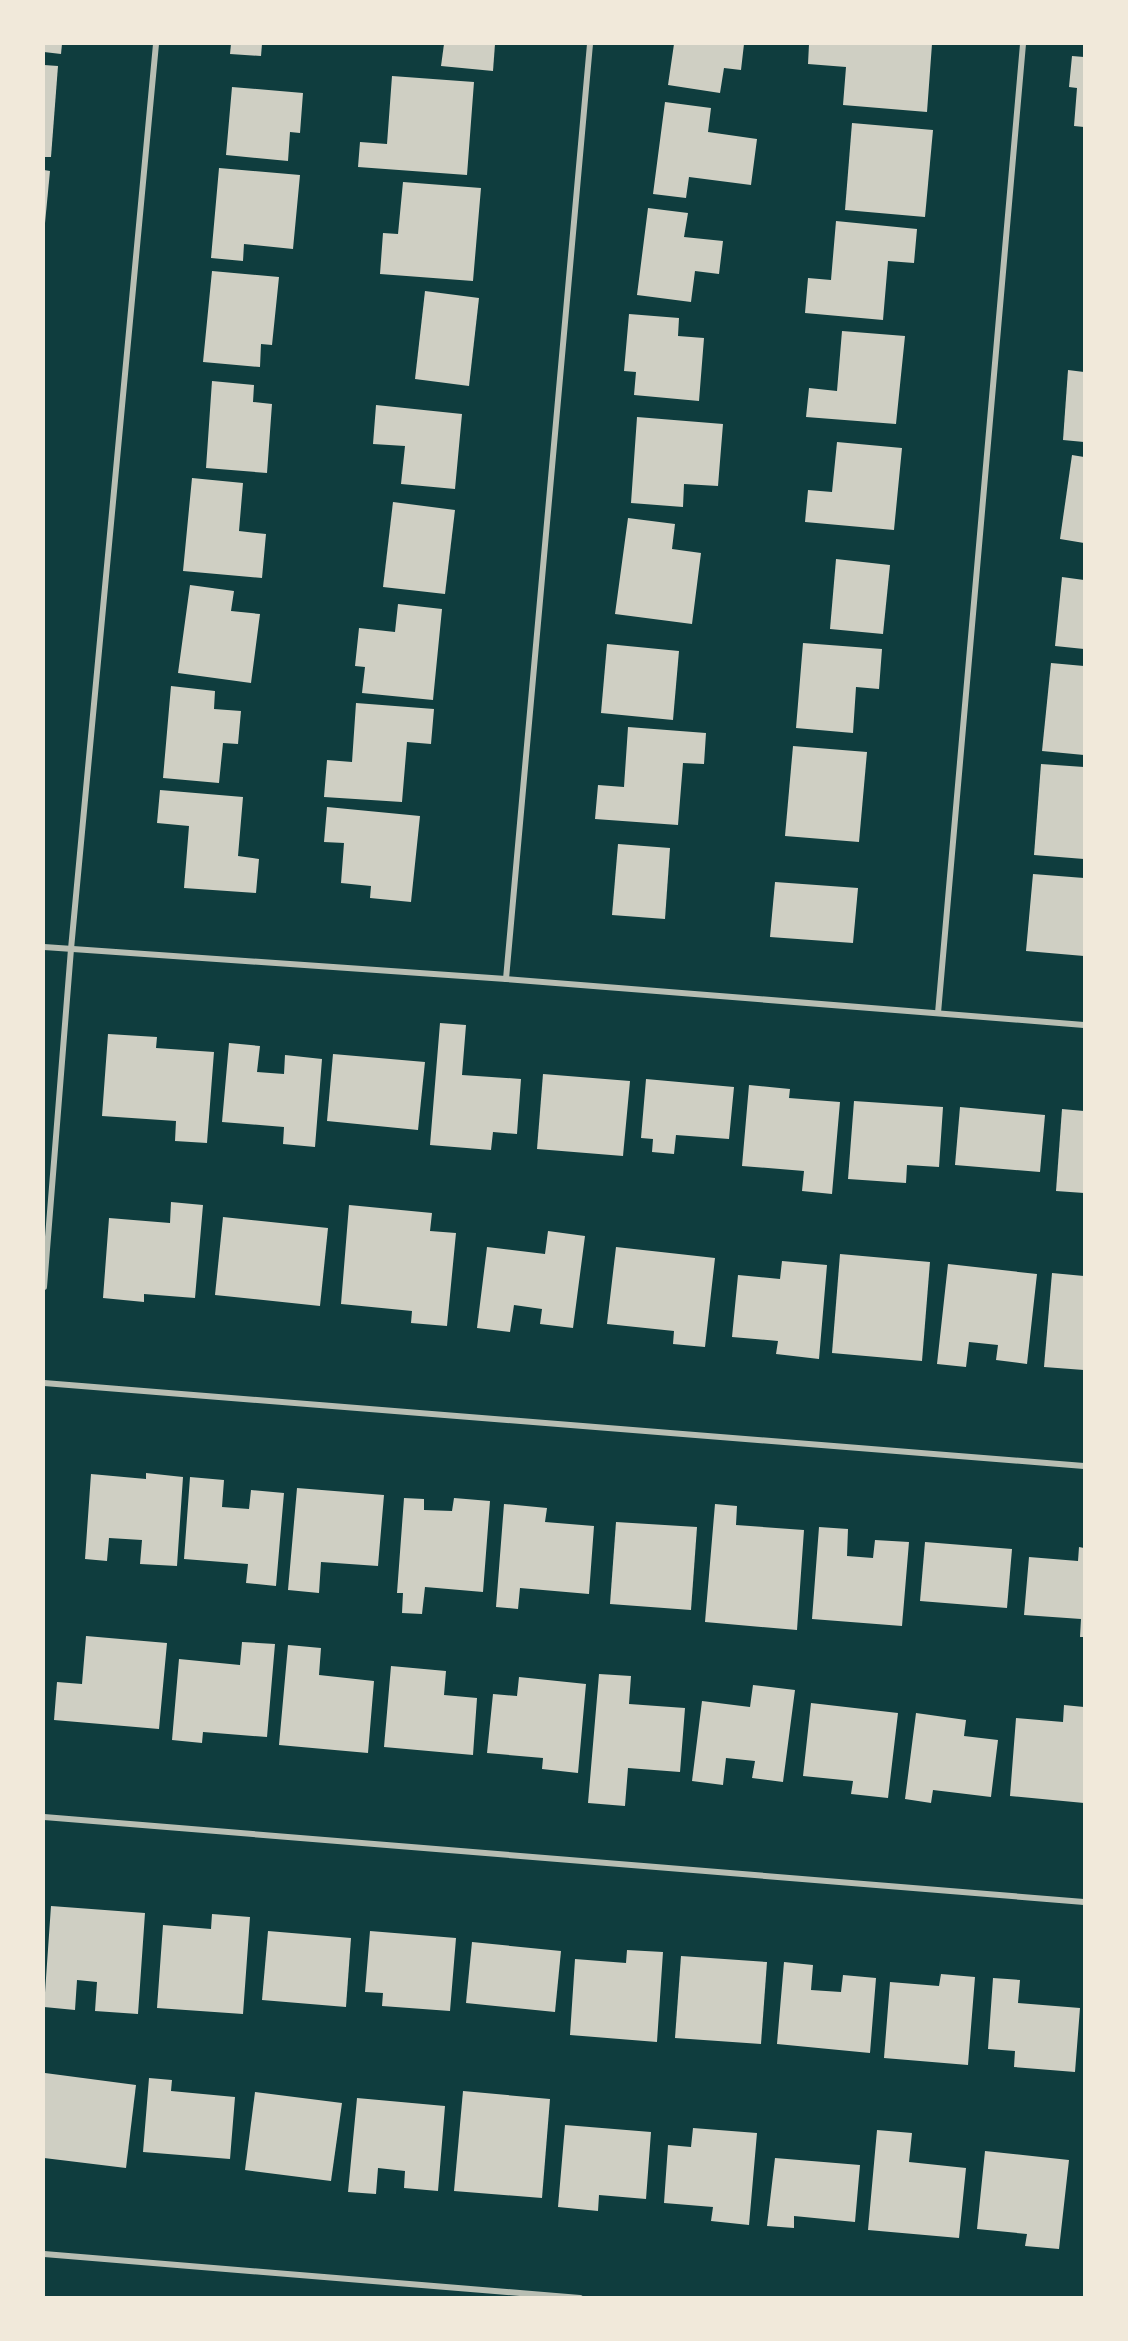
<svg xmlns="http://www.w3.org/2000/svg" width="1128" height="2341" font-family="'Sofia Sans Condensed',sans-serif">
  <rect width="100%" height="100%" fill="#0f3d3e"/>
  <!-- building -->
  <g fill="#cfcfc3">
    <path d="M 44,44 L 62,44 L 61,54 L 44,52 Z"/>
    <path d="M 231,44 L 262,44 L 261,56 L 230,54 Z"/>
    <path d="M 444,44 L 495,44 L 493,71 L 441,66 Z"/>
    <path d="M 674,44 L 744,44 L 741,70 L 724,68 L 720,93 L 668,85 Z"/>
    <path d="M 809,44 L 932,44 L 927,112 L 843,105 L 846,67 L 808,64 Z"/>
    <path d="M 1072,56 L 1084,57 L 1084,127 L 1074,126 L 1077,88 L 1069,87 Z"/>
    <path d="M 44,65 L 58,66 L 51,157 L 44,157 Z"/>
    <path d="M 392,76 L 474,82 L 467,175 L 358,167 L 360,142 L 387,144 Z"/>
    <path d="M 232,87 L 303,93 L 300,133 L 290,132 L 288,161 L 226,155 Z"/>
    <path d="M 665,102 L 711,108 L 708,132 L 757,139 L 751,185 L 689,177 L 686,198 L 653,194 Z"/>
    <path d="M 852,123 L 933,130 L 925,217 L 845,210 Z"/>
    <path d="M 219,168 L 300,175 L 293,249 L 244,244 L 243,261 L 211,258 Z"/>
    <path d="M 44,170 L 50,171 L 45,223 L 44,223 Z"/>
    <path d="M 403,182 L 481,188 L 473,281 L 380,274 L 383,233 L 398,234 Z"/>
    <path d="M 648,208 L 688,213 L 684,237 L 723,241 L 719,274 L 695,271 L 691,302 L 637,295 Z"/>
    <path d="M 836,221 L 917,229 L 914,263 L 888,261 L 883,320 L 805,313 L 808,278 L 831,280 Z"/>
    <path d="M 212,271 L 279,277 L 272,345 L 261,344 L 260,367 L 203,362 Z"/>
    <path d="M 425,291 L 479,298 L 469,386 L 415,379 Z"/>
    <path d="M 629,314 L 679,318 L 678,336 L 704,338 L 699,401 L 634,395 L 636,372 L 624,371 Z"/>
    <path d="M 842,331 L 905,336 L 896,424 L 806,417 L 809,388 L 837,391 Z"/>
    <path d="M 1068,370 L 1084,372 L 1084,442 L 1063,440 Z"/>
    <path d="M 212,381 L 254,385 L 253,402 L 272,404 L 267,473 L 206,468 Z"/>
    <path d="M 376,405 L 462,414 L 455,489 L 401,484 L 405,446 L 373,444 Z"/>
    <path d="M 637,417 L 723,424 L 718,486 L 684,484 L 683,507 L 631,503 Z"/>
    <path d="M 837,442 L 902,448 L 894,530 L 805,522 L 808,490 L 832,492 Z"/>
    <path d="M 1072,455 L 1084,457 L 1084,543 L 1060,539 Z"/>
    <path d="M 192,478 L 243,483 L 239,531 L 266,534 L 262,578 L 183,571 Z"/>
    <path d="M 393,502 L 455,510 L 445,594 L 383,587 Z"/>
    <path d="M 628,518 L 675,524 L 672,549 L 701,553 L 692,624 L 615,614 Z"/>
    <path d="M 836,559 L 890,565 L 883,634 L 830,629 Z"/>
    <path d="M 1062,577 L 1084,580 L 1084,649 L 1055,646 Z"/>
    <path d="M 190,585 L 234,591 L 231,611 L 260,614 L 251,683 L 178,673 Z"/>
    <path d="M 398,604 L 442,609 L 433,700 L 362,693 L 365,667 L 355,666 L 359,628 L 395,632 Z"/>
    <path d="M 803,643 L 882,649 L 879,689 L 856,687 L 853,733 L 796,728 Z"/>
    <path d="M 607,644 L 679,651 L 673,720 L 601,713 Z"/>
    <path d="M 1051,663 L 1084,666 L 1084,755 L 1042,751 Z"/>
    <path d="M 171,686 L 215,691 L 214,709 L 241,711 L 238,744 L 223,743 L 219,783 L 163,778 Z"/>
    <path d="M 356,703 L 434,709 L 431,744 L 407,742 L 402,802 L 324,797 L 327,760 L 352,762 Z"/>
    <path d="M 628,727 L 706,733 L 704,764 L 683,763 L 678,825 L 595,819 L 598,785 L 624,787 Z"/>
    <path d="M 793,746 L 867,752 L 859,842 L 785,836 Z"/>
    <path d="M 1041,764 L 1084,767 L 1084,859 L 1034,855 Z"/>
    <path d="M 160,790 L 243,797 L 238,856 L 259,859 L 256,893 L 184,888 L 189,826 L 157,823 Z"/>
    <path d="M 327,807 L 420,816 L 411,902 L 370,898 L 371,886 L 341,883 L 344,843 L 324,842 Z"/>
    <path d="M 618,844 L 670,848 L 665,919 L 612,915 Z"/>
    <path d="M 1033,874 L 1084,878 L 1084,956 L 1026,951 Z"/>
    <path d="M 775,882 L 858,888 L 853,943 L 770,937 Z"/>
    <path d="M 440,1023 L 466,1025 L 462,1075 L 521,1079 L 517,1134 L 493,1132 L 491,1150 L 430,1145 Z"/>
    <path d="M 108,1034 L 157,1037 L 156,1048 L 214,1052 L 207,1143 L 175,1141 L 176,1121 L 102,1116 Z"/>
    <path d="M 229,1043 L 260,1046 L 257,1072 L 284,1074 L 285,1055 L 322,1059 L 315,1147 L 283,1144 L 284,1127 L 222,1122 Z"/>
    <path d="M 333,1054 L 425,1062 L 418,1130 L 327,1121 Z"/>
    <path d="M 543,1074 L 630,1081 L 623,1156 L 537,1149 Z"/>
    <path d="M 646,1079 L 734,1087 L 729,1139 L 676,1135 L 674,1154 L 652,1152 L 653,1139 L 641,1138 Z"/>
    <path d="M 749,1085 L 790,1089 L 789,1098 L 840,1102 L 832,1194 L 802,1191 L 804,1171 L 742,1166 Z"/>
    <path d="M 854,1101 L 943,1107 L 939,1167 L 907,1165 L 906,1183 L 848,1179 Z"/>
    <path d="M 960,1107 L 1045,1115 L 1040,1172 L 955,1165 Z"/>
    <path d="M 1062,1109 L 1084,1111 L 1084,1193 L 1056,1191 Z"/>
    <path d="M 171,1202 L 203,1205 L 195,1298 L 144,1294 L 144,1302 L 103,1298 L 109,1218 L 170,1223 Z"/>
    <path d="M 349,1205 L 432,1213 L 430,1231 L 456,1233 L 447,1326 L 411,1323 L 412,1311 L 341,1304 Z"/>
    <path d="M 223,1217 L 328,1228 L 320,1306 L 215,1295 Z"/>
    <path d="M 548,1231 L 585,1236 L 573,1328 L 540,1324 L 542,1309 L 514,1305 L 510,1332 L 477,1328 L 487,1247 L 545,1254 Z"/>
    <path d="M 616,1247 L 715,1258 L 705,1347 L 673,1344 L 674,1331 L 607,1324 Z"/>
    <path d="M 840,1254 L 930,1262 L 922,1361 L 832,1353 Z"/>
    <path d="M 782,1261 L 827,1265 L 819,1359 L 776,1354 L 778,1341 L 732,1337 L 738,1275 L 780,1279 Z"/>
    <path d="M 948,1264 L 1037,1274 L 1027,1364 L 996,1360 L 998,1345 L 969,1342 L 966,1367 L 937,1364 Z"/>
    <path d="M 1052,1273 L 1084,1276 L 1084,1370 L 1044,1367 Z"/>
    <path d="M 146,1473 L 183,1477 L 177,1566 L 140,1564 L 142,1540 L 109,1538 L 107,1561 L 85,1559 L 91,1474 L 146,1479 Z"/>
    <path d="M 190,1477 L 224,1480 L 222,1507 L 249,1509 L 251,1490 L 284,1493 L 276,1586 L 246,1583 L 248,1564 L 184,1559 Z"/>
    <path d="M 297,1488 L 384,1495 L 378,1566 L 321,1562 L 319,1593 L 288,1590 Z"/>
    <path d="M 404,1498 L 424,1499 L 424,1510 L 452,1511 L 454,1498 L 490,1501 L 483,1592 L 425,1587 L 422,1614 L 402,1613 L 403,1593 L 397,1593 Z"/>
    <path d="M 504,1504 L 547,1508 L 545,1522 L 594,1526 L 589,1594 L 520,1588 L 518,1609 L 496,1607 Z"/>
    <path d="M 715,1504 L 737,1506 L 736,1525 L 804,1530 L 797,1630 L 705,1622 Z"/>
    <path d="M 616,1522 L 697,1527 L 691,1610 L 610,1604 Z"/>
    <path d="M 819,1527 L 848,1529 L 847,1556 L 873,1558 L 875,1540 L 909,1542 L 902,1626 L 812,1619 Z"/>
    <path d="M 925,1542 L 1012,1549 L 1007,1608 L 920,1601 Z"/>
    <path d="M 1079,1547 L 1084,1548 L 1084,1637 L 1080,1637 L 1081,1619 L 1024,1615 L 1029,1557 L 1078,1561 Z"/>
    <path d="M 86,1636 L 167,1643 L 159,1729 L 54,1720 L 57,1682 L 82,1684 Z"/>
    <path d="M 242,1642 L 275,1644 L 267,1737 L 203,1732 L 202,1743 L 172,1740 L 179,1659 L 240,1665 Z"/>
    <path d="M 288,1645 L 321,1648 L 319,1675 L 374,1681 L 368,1753 L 279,1745 Z"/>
    <path d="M 391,1666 L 446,1671 L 444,1695 L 477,1698 L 473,1755 L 384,1747 Z"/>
    <path d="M 599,1674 L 631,1676 L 629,1704 L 685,1708 L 680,1772 L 628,1768 L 625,1806 L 588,1803 Z"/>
    <path d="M 519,1677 L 586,1684 L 578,1773 L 542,1769 L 543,1758 L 487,1753 L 493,1694 L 517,1696 Z"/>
    <path d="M 753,1685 L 795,1690 L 783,1782 L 752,1778 L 755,1761 L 726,1758 L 723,1785 L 692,1781 L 702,1701 L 750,1707 Z"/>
    <path d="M 811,1703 L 898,1713 L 888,1798 L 851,1794 L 853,1781 L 803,1776 Z"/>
    <path d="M 1064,1705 L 1084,1707 L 1084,1803 L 1010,1796 L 1016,1718 L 1063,1722 Z"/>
    <path d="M 916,1713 L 966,1720 L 964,1736 L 998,1740 L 991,1797 L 933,1790 L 931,1803 L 905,1799 Z"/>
    <path d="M 51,1906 L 145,1913 L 138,2014 L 95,2011 L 97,1982 L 77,1980 L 75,2010 L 44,2007 Z"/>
    <path d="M 212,1914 L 250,1917 L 243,2014 L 157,2008 L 163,1925 L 211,1929 Z"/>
    <path d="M 268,1931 L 351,1938 L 346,2007 L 262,2000 Z"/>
    <path d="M 370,1931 L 456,1938 L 450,2011 L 382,2006 L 383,1993 L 365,1992 Z"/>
    <path d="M 472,1942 L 561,1951 L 555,2012 L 466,2003 Z"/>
    <path d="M 627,1950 L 663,1952 L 657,2042 L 570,2035 L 575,1959 L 626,1963 Z"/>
    <path d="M 681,1956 L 767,1962 L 761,2044 L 675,2038 Z"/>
    <path d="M 784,1962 L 813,1965 L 811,1990 L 841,1992 L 843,1975 L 876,1978 L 870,2053 L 777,2044 Z"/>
    <path d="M 941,1974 L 975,1977 L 968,2065 L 884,2058 L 890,1982 L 939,1986 Z"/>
    <path d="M 993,1978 L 1020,1980 L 1018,2003 L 1080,2008 L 1075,2072 L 1014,2067 L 1015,2051 L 988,2049 Z"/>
    <path d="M 45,2073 L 136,2085 L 126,2168 L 44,2158 Z"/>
    <path d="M 149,2078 L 172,2080 L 171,2091 L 235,2097 L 230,2159 L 143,2152 Z"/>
    <path d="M 463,2091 L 550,2099 L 542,2198 L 454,2191 Z"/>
    <path d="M 255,2092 L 342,2103 L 331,2181 L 245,2170 Z"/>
    <path d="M 357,2098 L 445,2106 L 438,2191 L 404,2188 L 405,2171 L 378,2168 L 376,2194 L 348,2192 Z"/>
    <path d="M 565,2125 L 651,2132 L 646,2199 L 599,2195 L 598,2211 L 558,2207 Z"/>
    <path d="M 693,2128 L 757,2133 L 749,2225 L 711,2221 L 713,2207 L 664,2203 L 668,2145 L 691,2147 Z"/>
    <path d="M 877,2130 L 912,2133 L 909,2162 L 966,2168 L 959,2238 L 868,2230 Z"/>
    <path d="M 985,2151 L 1069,2160 L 1059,2249 L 1025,2246 L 1027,2234 L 977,2229 Z"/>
    <path d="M 775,2158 L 860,2165 L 855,2222 L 794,2216 L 794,2228 L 767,2226 Z"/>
  </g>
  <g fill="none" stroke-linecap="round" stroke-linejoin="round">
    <!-- minor -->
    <g stroke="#b8beb3" stroke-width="6">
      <path d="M 44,947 L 506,979 L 1084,1025"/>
      <path d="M 506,979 L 590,44"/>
      <path d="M 938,1013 L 1023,44"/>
      <path d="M 44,1287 L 71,949 L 156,44"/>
      <path d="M 44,1383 L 1084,1466"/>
      <path d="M 44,1817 L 1084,1902"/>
      <path d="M 44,2254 L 580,2298"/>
    </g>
  </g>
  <!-- border -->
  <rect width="1128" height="2341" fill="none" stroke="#f1e9da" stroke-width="90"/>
</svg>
